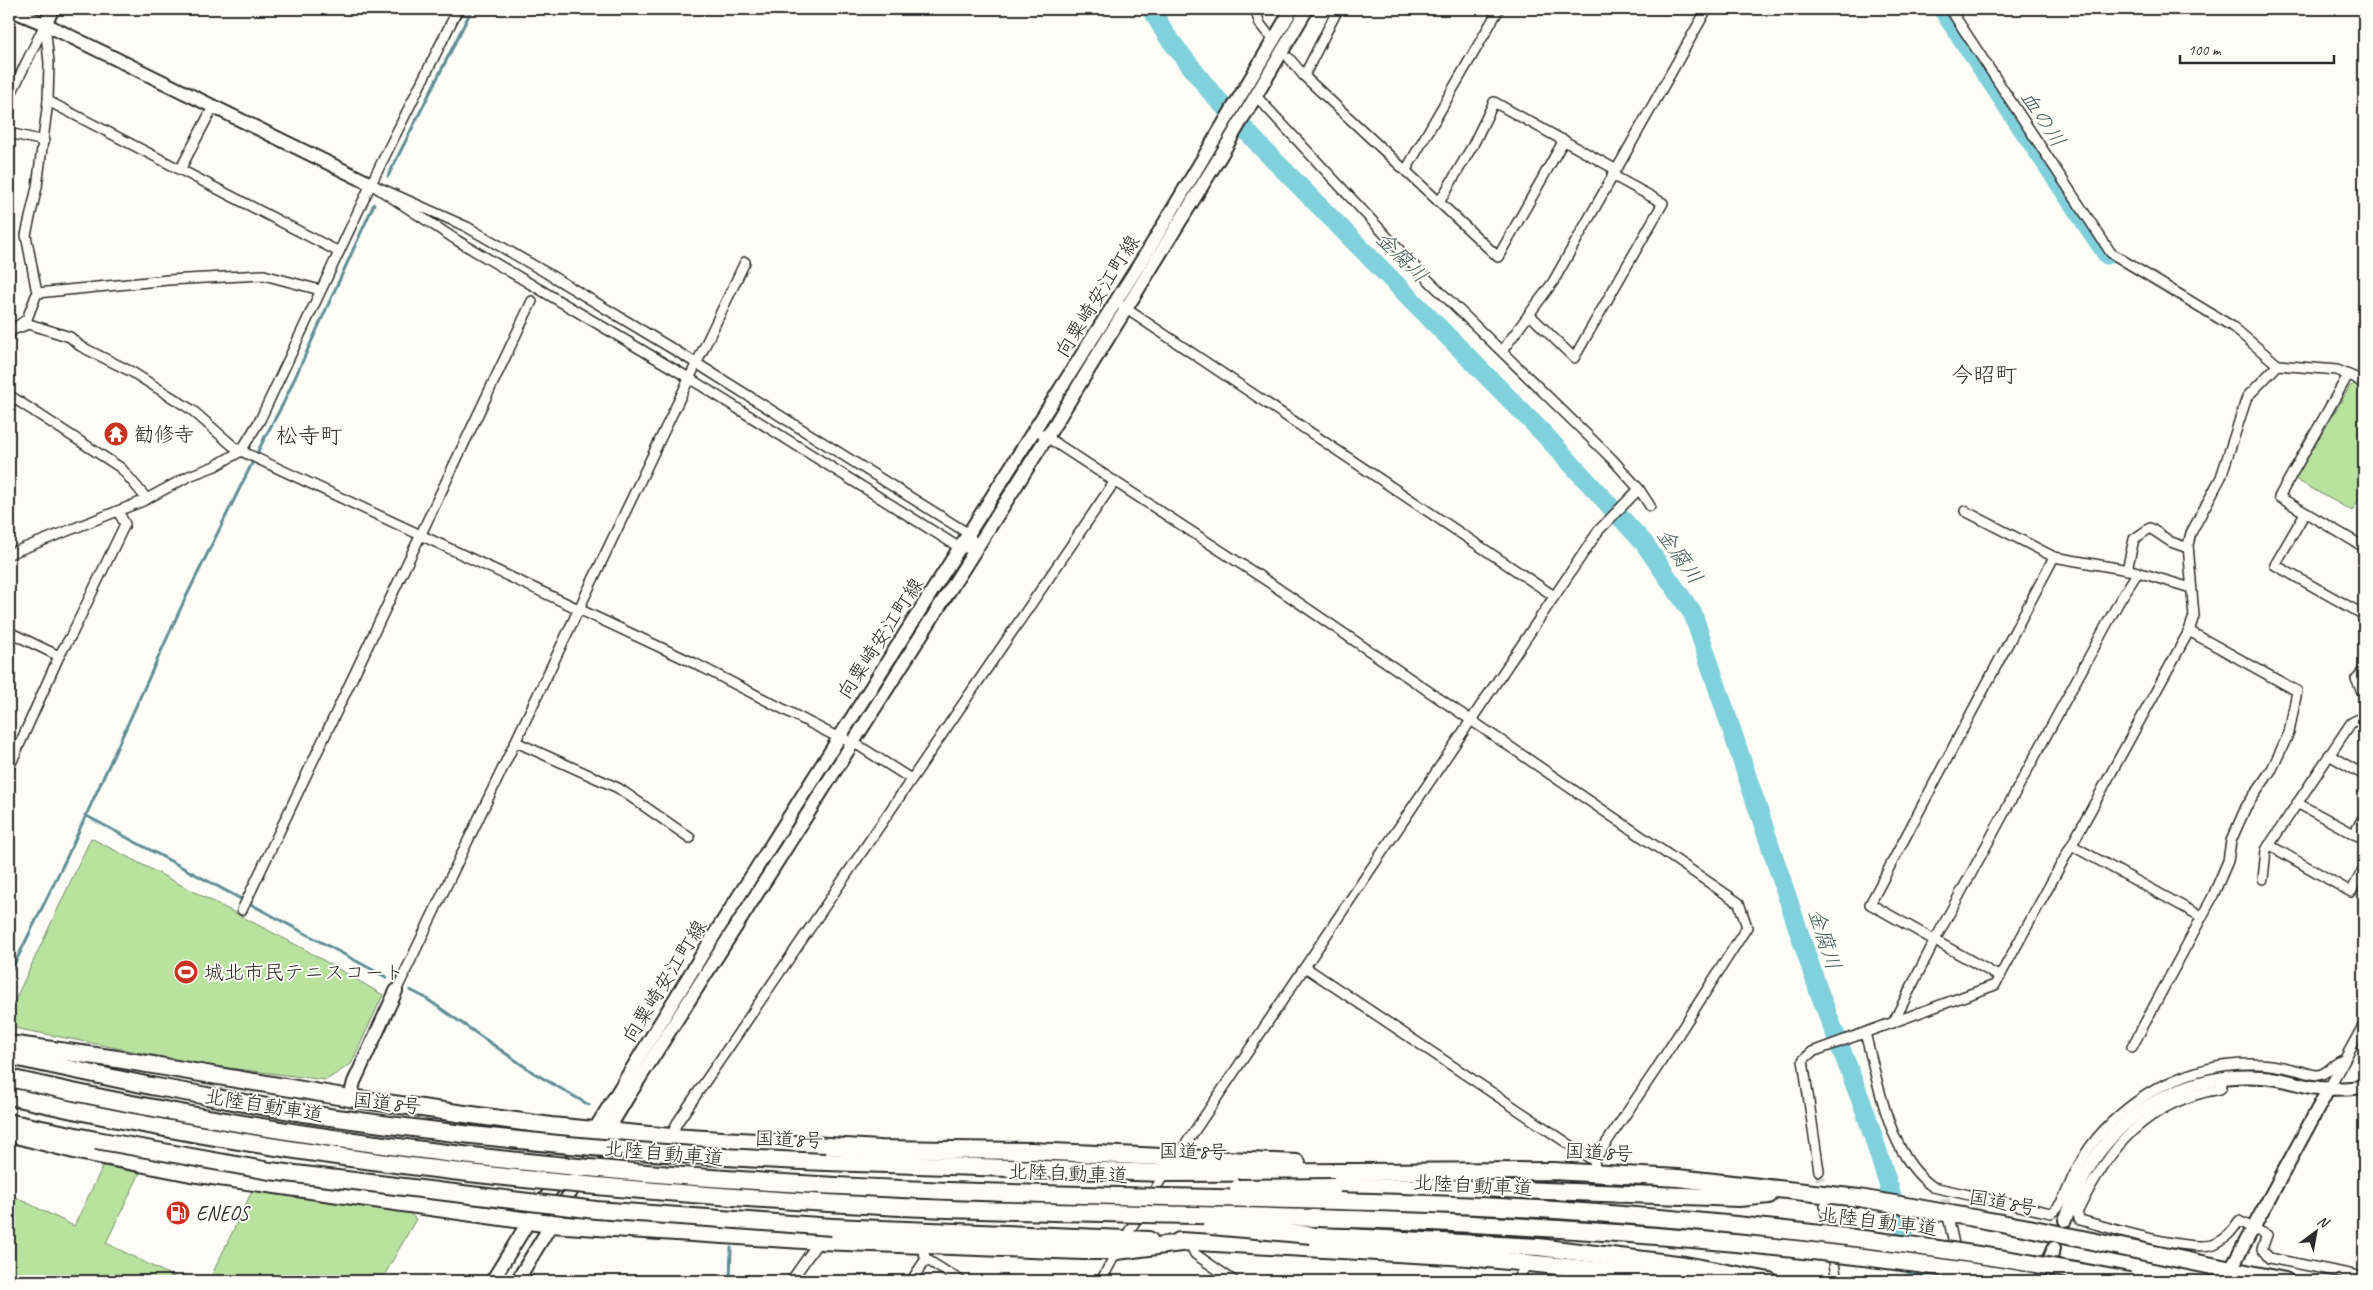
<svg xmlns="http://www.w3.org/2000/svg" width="2373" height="1290" font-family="Caveat,'Klee One',sans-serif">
  <rect width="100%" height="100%" fill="#fdfcf7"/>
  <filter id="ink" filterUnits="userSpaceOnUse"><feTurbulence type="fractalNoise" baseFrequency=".02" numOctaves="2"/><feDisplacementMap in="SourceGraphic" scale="10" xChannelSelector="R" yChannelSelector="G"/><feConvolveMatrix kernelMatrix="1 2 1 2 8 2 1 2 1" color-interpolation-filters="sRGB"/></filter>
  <g filter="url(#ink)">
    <!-- green -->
    <g fill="#b9e29f" stroke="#728665">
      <path d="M 2356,383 L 2364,390 L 2364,491 L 2352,511 L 2295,479 L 2350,386 Z"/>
      <path d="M 91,838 L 304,949 L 383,995 L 351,1064 L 326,1080 L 204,1065 L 9,1027 L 9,1013 Z"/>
      <path d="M 103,1166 L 140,1173 L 106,1243 L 182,1281 L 9,1281 L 9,1194 L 74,1226 Z"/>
      <path d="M 252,1191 L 409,1213 L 416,1219 L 381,1281 L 209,1281 Z"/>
    </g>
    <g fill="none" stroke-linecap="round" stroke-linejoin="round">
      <!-- stream -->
      <g stroke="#5e8f95" stroke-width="3">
        <path d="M 388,176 L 472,9"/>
        <path d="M 85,815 L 386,977"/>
        <path d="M 9,975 L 67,857 L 184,601 L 265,437 L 283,404 L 374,204"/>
        <path d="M 410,990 L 424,997 L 534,1073 L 589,1105"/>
        <path d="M 730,1281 L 731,1248"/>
      </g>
      <!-- river -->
      <g stroke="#80d1db" stroke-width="19">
        <path d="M 1151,9 L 1167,36 L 1210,91 L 1262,148 L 1542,432 L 1644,543 L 1693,614 L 1819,992 L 1865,1111 L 1919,1281"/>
        <path d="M 1942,9 L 2107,255"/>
      </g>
      <!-- street-tunnel -->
      <g stroke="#d3d2ce" stroke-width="9" stroke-dasharray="9 4.5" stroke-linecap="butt">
        <path d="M 1819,1171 L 1823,1198"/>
        <path d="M 1945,1199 L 1948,1216"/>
      </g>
      <defs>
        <g id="street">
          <path d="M 1259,9 L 1256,12 L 1260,24 L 1268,34"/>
          <path d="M 1338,9 L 1304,76 L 1498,257 L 1564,140"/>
          <path d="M 1950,9 L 2111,253 L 2233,327 L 2278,365 L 2337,370 L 2356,378 L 2364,385"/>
          <path d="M 1289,58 L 1304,76"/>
          <path d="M 1256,96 L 1419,271 L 1612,459 L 1639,489 L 1650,506"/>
          <path d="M 9,98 L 45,24"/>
          <path d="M 48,101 L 339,252"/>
          <path d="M 9,133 L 44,141"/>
          <path d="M 180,170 L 213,107"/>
          <path d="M 1406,170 L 1499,9"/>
          <path d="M 371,184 L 467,227 L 545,272 L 696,363 L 969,534 L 976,548 L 960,548 L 689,378 L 458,241 Z"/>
          <path d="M 1440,201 L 1473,145 L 1494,102 L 1615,169"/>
          <path d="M 37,293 L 168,280 L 264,275 L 320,290"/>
          <path d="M 1122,306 L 1554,596"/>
          <path d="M 1529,314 L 1574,358 L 1663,203 L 1612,175"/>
          <path d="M 12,330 L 29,324 L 70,337 L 80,346 L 132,372 L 192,410 L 233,446 L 241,451 L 696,664 L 839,738 L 853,742 L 911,779"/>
          <path d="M 9,336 L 12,330 L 27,319 L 37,293 L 26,235 L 37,187 L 48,101 L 49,63 L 45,24"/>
          <path d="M 1502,351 L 1553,282 L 1707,9"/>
          <path d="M 2348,375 L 2279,497 L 2364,547"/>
          <path d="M 9,395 L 121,468 L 147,499"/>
          <path d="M 1042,434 L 1267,581 L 1739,903 L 1747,927 L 1655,1071 L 1594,1161 L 1596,1173"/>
          <path d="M 1965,511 L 2054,557 L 2134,571 L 2191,588"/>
          <path d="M 2305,513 L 2275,565 L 2364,615"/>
          <path d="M 9,554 L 143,501 L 189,476 L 215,466 L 241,451 L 260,420 L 371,184 L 458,9"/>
          <path d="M 2127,570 L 2134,539 L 2150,528 L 2171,542 L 2188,548"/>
          <path d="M 9,632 L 59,656 L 9,768"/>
          <path d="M 59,656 L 72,634 L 125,524 L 118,511"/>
          <path d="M 2364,670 L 2356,679 L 2364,696"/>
          <path d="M 516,742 L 618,788 L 690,838"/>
          <path d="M 2329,755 L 2364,775"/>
          <path d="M 2297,803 L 2354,834 L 2364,816"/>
          <path d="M 2354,834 L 2364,839"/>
          <path d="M 2269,845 L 2351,892 L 2364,868"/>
          <path d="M 2073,846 L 2202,917"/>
          <path d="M 2263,879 L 2266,850 L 2351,723 L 2364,716"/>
          <path d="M 242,910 L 532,301"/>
          <path d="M 1305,967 L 1594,1161"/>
          <path d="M 2000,977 L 1870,904 L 2054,557"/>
          <path d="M 396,991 L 745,262"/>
          <path d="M 1893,1023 L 1935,940 L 2120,600 L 2138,572"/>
          <path d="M 1865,1033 C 1879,1084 1888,1155 1933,1187 L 2051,1213 C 2064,1205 2067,1188 2074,1175 C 2080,1162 2087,1150 2096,1139 C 2135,1093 2193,1062 2255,1064 C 2270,1064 2285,1067 2300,1071 C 2305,1072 2312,1075 2318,1075 C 2329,1074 2333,1062 2344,1060"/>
          <path d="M 2132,1047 L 2212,898 L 2228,861 L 2231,841 L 2246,807 L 2272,769 L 2289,733 L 2297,691 L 2189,631"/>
          <path d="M 2221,1078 L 2222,1087 L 2220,1089 C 2145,1102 2108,1148 2077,1213 L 2080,1220 C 2108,1227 2190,1253 2214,1244 C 2226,1239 2232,1231 2239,1221 L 2267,1235 L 2262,1249 L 2269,1258 L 2364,1277"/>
          <path d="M 2329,1088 L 2364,1024"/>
          <path d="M 671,1137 L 677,1123 L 1115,481"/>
          <path d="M 1177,1157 L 1599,530 L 1639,489"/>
          <path d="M 1819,1171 L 1803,1060 L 1812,1052 L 1995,985 L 2189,631 L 2194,616 L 2188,545 L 2191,533 L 2221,477 L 2247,397 L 2278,365"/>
          <path d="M 1825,1206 L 1830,1238"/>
          <path d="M 1949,1221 L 1962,1281"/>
          <path d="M 1125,1238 L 1165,1173"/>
          <path d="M 1189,1242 L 1195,1254 L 1234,1281"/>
          <path d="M 921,1246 L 926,1259 L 961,1281"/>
          <path d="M 1832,1251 L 1837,1281"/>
          <path d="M 521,1275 L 531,1281"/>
          <path d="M 791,1281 L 819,1241"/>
          <path d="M 911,1281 L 926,1259"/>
          <path d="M 1101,1281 L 1117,1251"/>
          <path d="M 1516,1281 L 1528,1263"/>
        </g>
        <g id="secondary">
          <path d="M 9,9 L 45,24 L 371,184"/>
          <path d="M 45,24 L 53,9"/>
          <path d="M 350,1098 L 354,1082 L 396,991"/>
          <path d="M 2065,1220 C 2075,1197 2084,1172 2099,1152 C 2137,1101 2199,1072 2262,1077 C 2279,1078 2295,1083 2311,1087 C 2328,1090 2347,1089 2364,1087"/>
          <path d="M 2231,1269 L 2329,1088"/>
          <path d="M 492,1281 L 529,1221 L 595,1129 L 716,932 L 1149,249 L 1292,9"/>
          <path d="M 517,1281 L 629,1095 L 1047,437 L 1221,155 L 1307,9"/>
          <path d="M 2041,1281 L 2054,1248"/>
        </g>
        <g id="highway">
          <path d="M 9,1044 L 117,1059 L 350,1098 L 551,1126 L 671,1137 L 880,1149 L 1031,1151 L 1297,1163"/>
          <path d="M 9,1056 L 151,1086"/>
          <path d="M 12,1123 L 96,1140"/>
          <path d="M 9,1133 L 78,1151 L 191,1173 L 550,1224 L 819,1241 L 1082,1251 L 1117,1251 L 1189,1242"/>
          <path d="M 826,1162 L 1165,1173 L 1553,1171 L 1678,1178 L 1859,1198 L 1918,1208 L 2029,1228 L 2285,1281"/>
          <path d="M 1334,1187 L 1493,1189 L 1739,1198 L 1769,1195"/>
          <path d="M 832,1227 L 1149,1240"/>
          <path d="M 1311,1235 L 1538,1247 L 1685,1265 L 1770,1281"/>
          <path d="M 1179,1241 L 1468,1257 L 1705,1281"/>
        </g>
      </defs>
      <!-- street casing -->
      <use href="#street" stroke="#2b2b2b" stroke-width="12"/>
      <!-- secondary casing -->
      <use href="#secondary" stroke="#2b2b2b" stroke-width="16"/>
      <!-- highway casing -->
      <use href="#highway" stroke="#2b2b2b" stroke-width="20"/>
      <!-- street -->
      <use href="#street" stroke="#fdfcf7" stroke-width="9"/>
      <!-- secondary -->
      <use href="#secondary" stroke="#fdfcf7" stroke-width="12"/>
      <!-- highway -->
      <use href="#highway" stroke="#fdfcf7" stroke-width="16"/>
      <defs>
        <g id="highway-bridge">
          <path d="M 9,1078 C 301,1145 602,1176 901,1189 C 1119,1199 1337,1197 1555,1210 C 1747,1223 1940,1244 2129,1281"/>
          <path d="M 151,1086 C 215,1097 280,1111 345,1119 C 504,1141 665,1156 826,1162"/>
          <path d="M 9,1096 C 301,1163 601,1192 900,1207 C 1077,1215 1254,1214 1431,1222 C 1631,1231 1832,1248 2030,1281"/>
          <path d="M 96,1140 L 270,1171 L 596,1210 L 832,1227"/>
          <path d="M 1238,1188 L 1334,1187"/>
          <path d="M 1211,1226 L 1311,1235"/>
        </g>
      </defs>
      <!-- highway-bridge casing -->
      <use href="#highway-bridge" stroke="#2b2b2b" stroke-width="20" stroke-linecap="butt"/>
      <!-- highway-bridge -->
      <use href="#highway-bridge" stroke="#fdfcf7" stroke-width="16"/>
    </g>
  </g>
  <!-- icons -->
  <defs>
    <symbol id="temple-disc" viewBox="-11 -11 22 22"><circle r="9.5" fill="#c8321e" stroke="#fdfcf7"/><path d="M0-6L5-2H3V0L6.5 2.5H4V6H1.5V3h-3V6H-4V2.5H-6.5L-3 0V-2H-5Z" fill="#fff"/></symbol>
    <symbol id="stadium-disc" viewBox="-11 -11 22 22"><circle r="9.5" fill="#c8321e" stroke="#fdfcf7"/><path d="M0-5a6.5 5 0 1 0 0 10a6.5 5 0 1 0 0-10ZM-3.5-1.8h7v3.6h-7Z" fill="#fff"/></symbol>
    <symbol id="fuel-disc" viewBox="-11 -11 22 22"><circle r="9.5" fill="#c8321e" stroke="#fdfcf7"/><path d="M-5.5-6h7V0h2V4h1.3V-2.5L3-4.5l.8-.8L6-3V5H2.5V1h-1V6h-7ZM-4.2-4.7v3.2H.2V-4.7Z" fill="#fff"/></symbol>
  </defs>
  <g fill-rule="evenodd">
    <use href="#temple-disc" x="102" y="420" width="28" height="28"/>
    <use href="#stadium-disc" x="172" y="958" width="28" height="28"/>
    <use href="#fuel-disc" x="164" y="1199" width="28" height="28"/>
  </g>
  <g text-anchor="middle" stroke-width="4" stroke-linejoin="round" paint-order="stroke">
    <!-- street labels -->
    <g font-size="20" fill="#2b2b2b" stroke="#fdfcf7">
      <text transform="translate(1097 296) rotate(-58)" y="7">向粟崎安江町線</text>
      <text transform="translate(880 638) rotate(-57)" y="7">向粟崎安江町線</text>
      <text transform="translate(664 981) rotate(-58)" y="7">向粟崎安江町線</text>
      <text transform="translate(387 1103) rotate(6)" y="7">国道8号</text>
      <text transform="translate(264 1105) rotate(9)" y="7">北陸自動車道</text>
      <text transform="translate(789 1139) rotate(2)" y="7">国道8号</text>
      <text transform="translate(1193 1151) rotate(1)" y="7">国道8号</text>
      <text transform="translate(1599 1152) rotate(3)" y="7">国道8号</text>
      <text transform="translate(664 1153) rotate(5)" y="7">北陸自動車道</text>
      <text transform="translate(1068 1173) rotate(2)" y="7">北陸自動車道</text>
      <text transform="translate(1473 1185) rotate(3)" y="7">北陸自動車道</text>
      <text transform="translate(2003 1202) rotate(10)" y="7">国道8号</text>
      <text transform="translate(1878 1221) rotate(7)" y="7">北陸自動車道</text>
    </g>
    <!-- poi labels -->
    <g font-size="20" fill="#2b2b2b" stroke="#fdfcf7" text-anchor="start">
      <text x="134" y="441">勧修寺</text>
      <text x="204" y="979">城北市民テニスコート</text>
      <text x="196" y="1220">ENEOS</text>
    </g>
    <!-- water labels -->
    <g font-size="21" font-style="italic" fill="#445d60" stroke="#fdfcf7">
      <text transform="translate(2043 119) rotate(56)" y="7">血の川</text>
      <text transform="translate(1402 257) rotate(45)" y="7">金腐川</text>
      <text transform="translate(1680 556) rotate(55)" y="7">金腐川</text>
      <text transform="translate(1825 939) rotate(72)" y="7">金腐川</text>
    </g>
    <!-- quarter labels -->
    <g font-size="22" fill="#2b2b2b" stroke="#fdfcf7">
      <text x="1984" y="382">今昭町</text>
      <text x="309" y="443">松寺町</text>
    </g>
  </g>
  <!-- margin -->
  <rect width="2373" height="1290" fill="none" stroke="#fdfcf7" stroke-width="30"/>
  <rect x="15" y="15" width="2343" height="1260" fill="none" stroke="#2b2b2b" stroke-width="2" filter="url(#ink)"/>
  <!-- north arrow -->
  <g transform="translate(2316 1232) rotate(32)" stroke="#fdfcf7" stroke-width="4" paint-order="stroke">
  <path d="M0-4L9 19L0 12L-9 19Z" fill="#2b2b2b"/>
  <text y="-8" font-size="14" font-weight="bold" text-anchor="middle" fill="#2b2b2b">N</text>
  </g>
  <!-- scale -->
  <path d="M2180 55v8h154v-8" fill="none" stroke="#2b2b2b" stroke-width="2.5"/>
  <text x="2188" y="55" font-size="15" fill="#2b2b2b" stroke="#fdfcf7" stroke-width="4" paint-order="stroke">100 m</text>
</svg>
